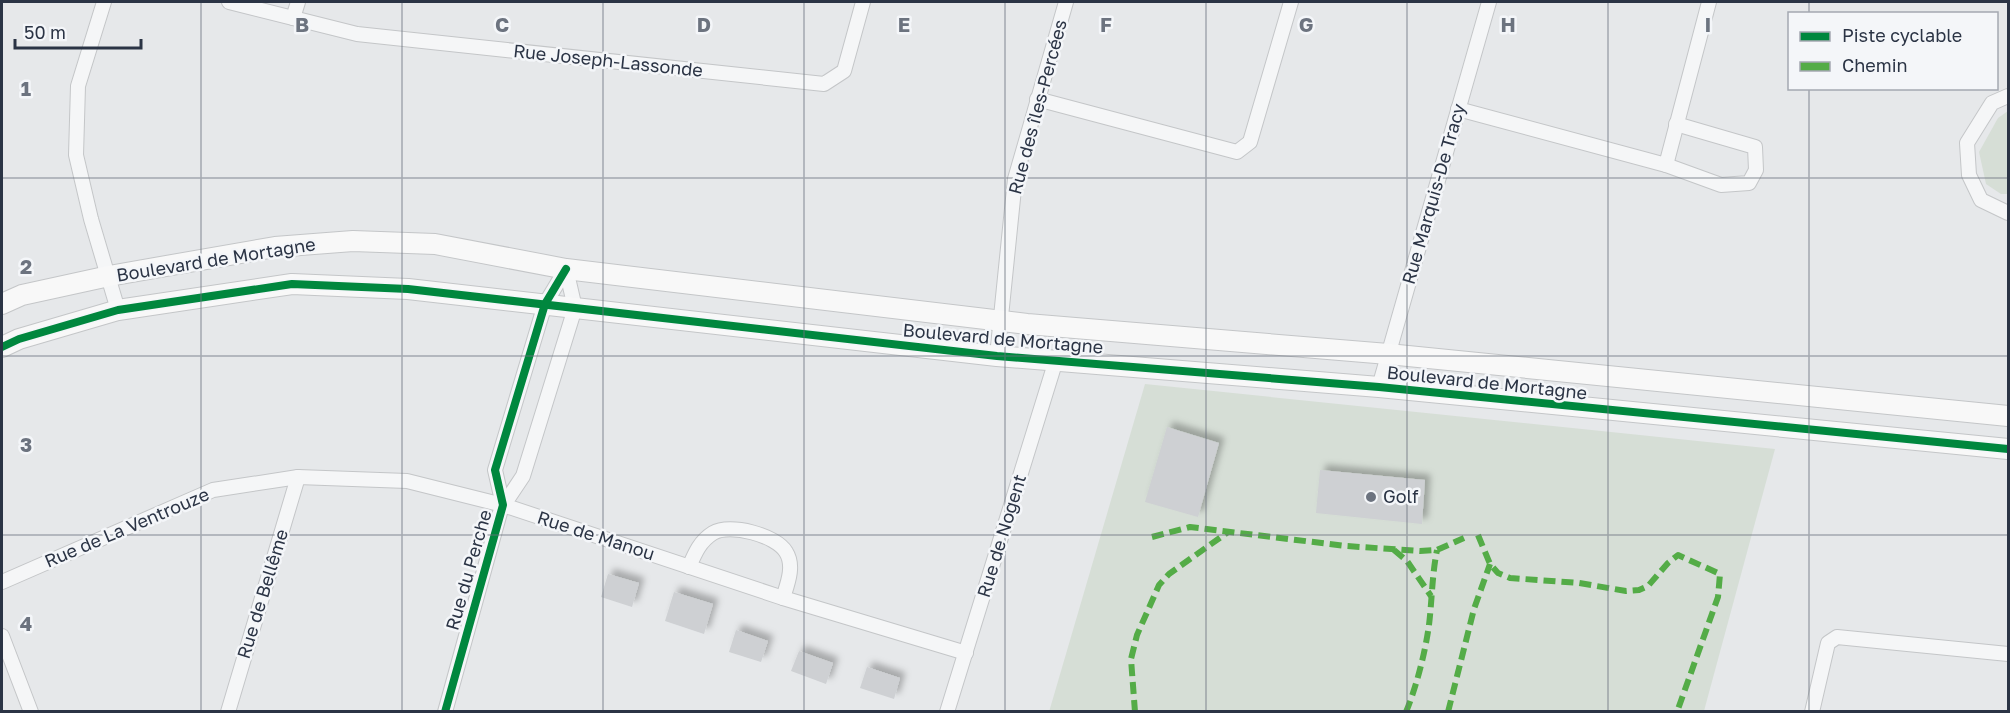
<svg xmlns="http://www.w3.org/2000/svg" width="2010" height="713" font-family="'Golos Text',sans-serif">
  <defs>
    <filter id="shadow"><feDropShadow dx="5.5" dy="-5.5" stdDeviation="3" flood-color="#0004"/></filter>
  </defs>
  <rect width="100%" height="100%" fill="#e6e8ea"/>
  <!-- green -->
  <g fill="#d6ded6">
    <path d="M 2008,111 L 2008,194 L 2001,194 L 1986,184 L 1979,152 L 1998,118 Z"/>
    <path d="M 1145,384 L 1775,449 L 1704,711 L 1049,712 Z"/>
  </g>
  <!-- building -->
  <g fill="#ced0d3" filter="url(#shadow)">
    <path d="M 1167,427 L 1219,443 L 1198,517 L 1145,502 Z"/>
    <path d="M 1320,470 L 1425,480 L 1422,524 L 1316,513 Z"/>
    <path d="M 608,574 L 639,583 L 632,607 L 601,597 Z"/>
    <path d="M 674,592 L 713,604 L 704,634 L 665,621 Z"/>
    <path d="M 736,630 L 768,641 L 761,662 L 729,652 Z"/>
    <path d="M 799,651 L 833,663 L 826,684 L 791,671 Z"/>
    <path d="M 867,667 L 900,678 L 894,699 L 860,688 Z"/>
  </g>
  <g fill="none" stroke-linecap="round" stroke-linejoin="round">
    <defs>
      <g id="minor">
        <path d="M 104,2 L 78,86 L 76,155 L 91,219 L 118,310"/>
        <path d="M 229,2 L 357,34 L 824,84 L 844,71 L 863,2"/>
        <path d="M 293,18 L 298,2"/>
        <path d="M 2008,96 L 1992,103 L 1967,143 L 1969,175 L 1981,200 L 2008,213"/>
        <path d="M 1037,99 L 1237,152 L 1250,142 L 1291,2"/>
        <path d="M 1458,109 L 1666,165 L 1709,2"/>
        <path d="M 1666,165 L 1721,185 L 1749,183 L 1756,170 L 1755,147 L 1676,124"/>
        <path d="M 997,356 L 1015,179 L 1066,2"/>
        <path d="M 1379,387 L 1489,2"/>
        <path d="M 503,505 L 495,470 L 545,304 L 566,269"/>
        <path d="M 689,567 C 695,553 700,541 713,533 C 730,523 776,535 786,552 C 795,566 787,585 783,598"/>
        <path d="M 2,582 L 213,490 L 298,477 L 407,481 L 503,505 L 783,598 L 966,653"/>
        <path d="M 2,636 L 31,712"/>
        <path d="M 228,712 L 298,477"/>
        <path d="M 445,712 L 501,509 L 523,476 L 575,308 L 566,269"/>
        <path d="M 947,712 L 1056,360"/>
        <path d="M 1812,712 L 1828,643 L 1837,637 L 2008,654"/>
      </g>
      <g id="secondary">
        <path d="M 2,304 L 22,295 L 109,276 L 275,247 L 353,241 L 435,244 L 566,269 L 1027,324 L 1388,354 L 2008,416"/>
        <path d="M 2,347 L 19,339 L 118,310 L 292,284 L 408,289 L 997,356 L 1379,387 L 2008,449"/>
      </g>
    </defs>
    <!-- minor casing -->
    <use href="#minor" stroke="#c4c6c8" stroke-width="16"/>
    <!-- secondary casing -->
    <use href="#secondary" stroke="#c4c6c8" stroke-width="22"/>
    <!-- minor -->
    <use href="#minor" stroke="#f5f6f7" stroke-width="14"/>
    <!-- secondary -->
    <use href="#secondary" stroke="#f8f8f8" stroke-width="20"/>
    <!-- quiet -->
    <g stroke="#54ac47" stroke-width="6" stroke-dasharray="12 6" stroke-linecap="butt">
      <path d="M 1478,535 L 1490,564 L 1498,573 L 1510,578 L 1579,583 L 1626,591 L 1639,590 L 1648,586 L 1668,563 L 1678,555 L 1720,574 L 1718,597 L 1677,712"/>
      <path d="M 1152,537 L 1190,527 L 1346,546 L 1420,551 L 1437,550 L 1464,538"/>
      <path d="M 1394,550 L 1407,561 L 1431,596"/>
      <path d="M 1135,712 L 1131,659 L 1137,635 L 1159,585 L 1169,574 L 1228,532"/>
      <path d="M 1406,712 C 1417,685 1425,653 1429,625 C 1432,600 1432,575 1437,550"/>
      <path d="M 1448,712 L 1474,609 L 1490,564"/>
    </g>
    <defs>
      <g id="cycleway">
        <path d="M 2,347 L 19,339 L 118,310 L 292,284 L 408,289 L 997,356 L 1379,387 L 2008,449"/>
        <path d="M 445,712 L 503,505 L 495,470 L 545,304 L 566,269"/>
      </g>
    </defs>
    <!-- cycleway casing -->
    <use href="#cycleway" stroke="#f4f6f9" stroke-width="11"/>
    <!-- cycleway -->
    <use href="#cycleway" stroke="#00873e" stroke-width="8"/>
  </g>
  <!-- grid -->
  <path fill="none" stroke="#6c737f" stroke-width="1.5" stroke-opacity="0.55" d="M 201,2 L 201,712M 402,2 L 402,712M 603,2 L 603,712M 804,2 L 804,712M 1005,2 L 1005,712M 1206,2 L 1206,712M 1407,2 L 1407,712M 1608,2 L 1608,712M 1809,2 L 1809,14M 1809,88 L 1809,712M 2,178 L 2008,178M 2,356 L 2008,356M 2,535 L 2008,535"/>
  <!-- markers -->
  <circle fill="#6c737f" stroke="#f4f6f9" stroke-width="2" cx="1371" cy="497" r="6"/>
  <g text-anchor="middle" stroke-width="5" stroke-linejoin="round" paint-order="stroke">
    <!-- street labels -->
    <g font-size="18" fill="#2b3445" stroke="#f4f6f9">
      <text transform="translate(608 61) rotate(6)" y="6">Rue Joseph-Lassonde</text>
      <text transform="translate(1038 107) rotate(-75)" y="6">Rue des îles-Percées</text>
      <text transform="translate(1434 194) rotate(-74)" y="6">Rue Marquis-De Tracy</text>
      <text transform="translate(216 260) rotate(-9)" y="6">Boulevard de Mortagne</text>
      <text transform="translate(1003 339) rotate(5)" y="6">Boulevard de Mortagne</text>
      <text transform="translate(1487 383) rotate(6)" y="6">Boulevard de Mortagne</text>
      <text transform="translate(127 528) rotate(-23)" y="6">Rue de La Ventrouze</text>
      <text transform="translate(596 536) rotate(18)" y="6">Rue de Manou</text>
      <text transform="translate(1002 536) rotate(-73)" y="6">Rue de Nogent</text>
      <text transform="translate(469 570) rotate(-74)" y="6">Rue du Perche</text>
      <text transform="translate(263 594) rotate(-73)" y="6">Rue de Bellême</text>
    </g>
    <!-- poi labels -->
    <g font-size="18" fill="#2b3445" stroke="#f4f6f9" text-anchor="start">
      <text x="1383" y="503">Golf</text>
    </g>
  </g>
  <g font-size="20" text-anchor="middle" font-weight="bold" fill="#6c737f" stroke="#f4f6f9" stroke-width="5" stroke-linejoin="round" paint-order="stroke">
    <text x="302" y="32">B</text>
    <text x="502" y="32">C</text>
    <text x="704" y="32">D</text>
    <text x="904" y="32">E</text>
    <text x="1106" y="32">F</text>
    <text x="1306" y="32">G</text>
    <text x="1508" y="32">H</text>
    <text x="1708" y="32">I</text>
    <text x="26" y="96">1</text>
    <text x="26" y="274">2</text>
    <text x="26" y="452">3</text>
    <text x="26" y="631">4</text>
  </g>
  <!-- border -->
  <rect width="2010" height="713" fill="none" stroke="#2b3445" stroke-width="6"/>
  <!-- legend -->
  <rect x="1788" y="12" width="210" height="78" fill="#f4f6f9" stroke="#a4a8b1" stroke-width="1.5"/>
  <rect x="1800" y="32" width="30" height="9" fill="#00873e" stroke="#a4a8b1" stroke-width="1.5"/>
  <text x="1842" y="42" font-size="18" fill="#2b3445">Piste cyclable</text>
  <rect x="1800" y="62" width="30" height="9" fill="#54ac47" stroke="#a4a8b1" stroke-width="1.5"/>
  <text x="1842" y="72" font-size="18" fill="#2b3445">Chemin</text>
  <!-- scale -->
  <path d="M15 39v9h126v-9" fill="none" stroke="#2b3445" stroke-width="3"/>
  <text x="24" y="39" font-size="18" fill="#2b3445" stroke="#f4f6f9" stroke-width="4.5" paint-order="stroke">50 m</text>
</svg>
